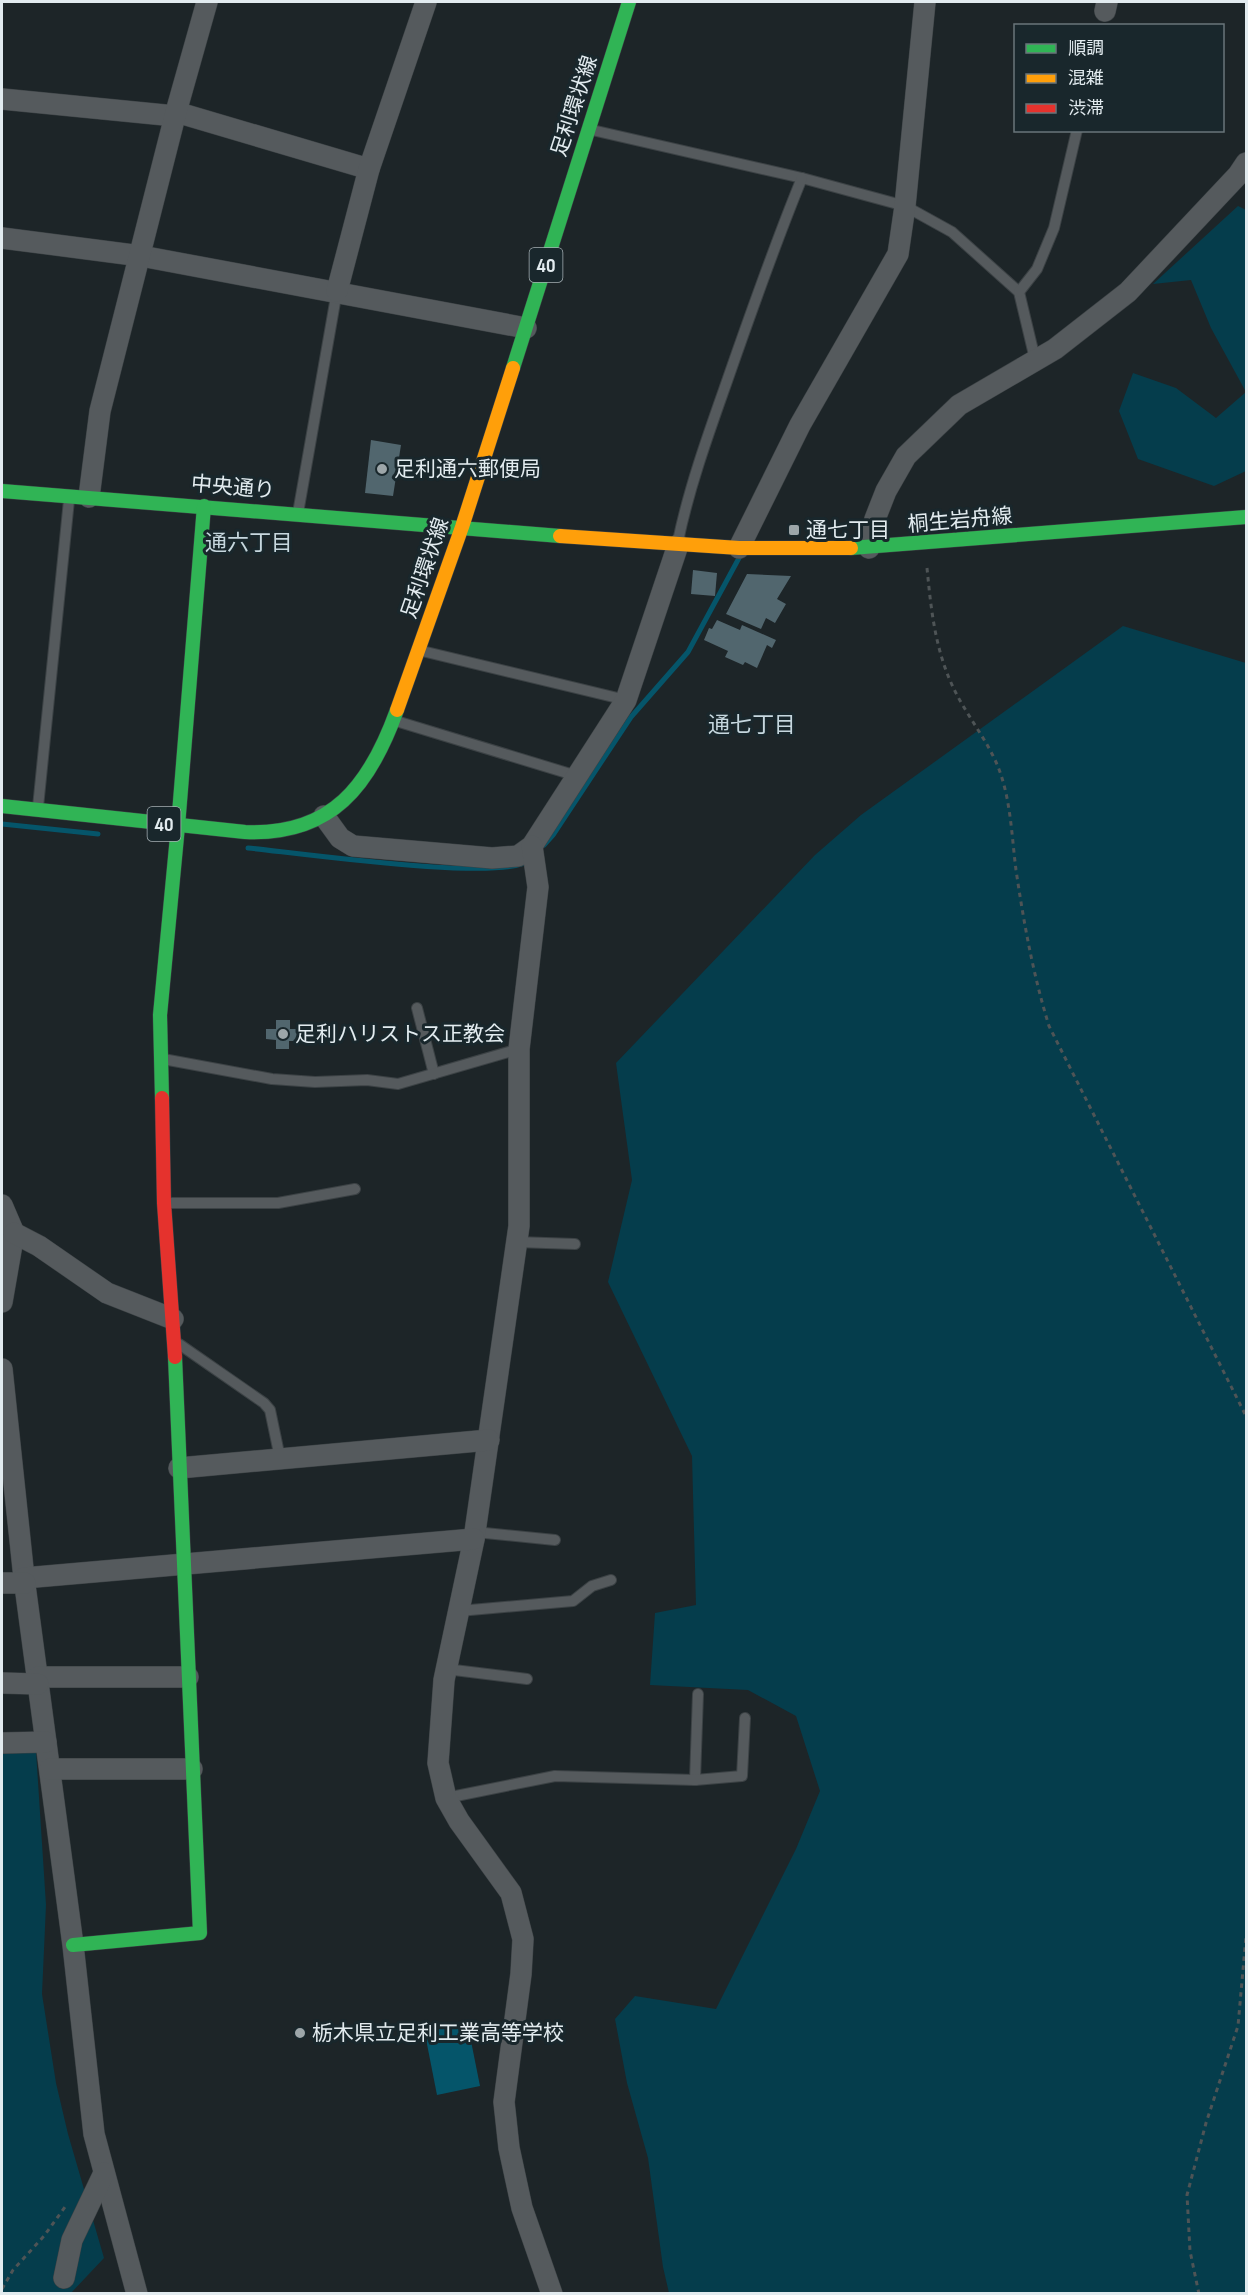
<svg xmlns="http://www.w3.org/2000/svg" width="1248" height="2295" font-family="'Sofia Sans Condensed','Noto Sans JP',sans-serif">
  <rect width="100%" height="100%" fill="#1d2528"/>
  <!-- green -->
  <g fill="#053d4c">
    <path d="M 1238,206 L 1246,210 L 1246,471 L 1214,486 L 1138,459 L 1119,411 L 1133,373 L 1176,388 L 1216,418 L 1246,392 L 1211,328 L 1191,280 L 1153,284 Z"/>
    <path d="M 1123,626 L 1246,663 L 1246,2293 L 669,2293 L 663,2267 L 648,2158 L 627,2083 L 615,2019 L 635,1996 L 716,2009 L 796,1849 L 820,1791 L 796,1716 L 748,1690 L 650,1685 L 655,1613 L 696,1605 L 692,1456 L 608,1282 L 632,1180 L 616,1063 L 815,855 L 861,815 Z"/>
    <path d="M 2,1751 L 36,1751 L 46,1905 L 42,1994 L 56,2083 L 68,2134 L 104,2258 L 71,2293 L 2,2293 Z"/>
  </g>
  <!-- water -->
  <path fill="#05556a" d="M 467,2021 L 480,2086 L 437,2095 L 424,2029 Z"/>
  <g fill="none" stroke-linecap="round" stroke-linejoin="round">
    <!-- stream -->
    <g stroke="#05556a" stroke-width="5">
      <path d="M 2,824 L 98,834"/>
      <path d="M 544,845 L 553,835 L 631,717 L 688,652 L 739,558"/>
      <path d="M 248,848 C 290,852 508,883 529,860"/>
    </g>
  </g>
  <!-- building -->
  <g fill="#51666e">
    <path d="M 371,440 L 401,445 L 393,496 L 365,493 Z"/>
    <path d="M 693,570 L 717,573 L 715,596 L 691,594 Z"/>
    <path d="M 747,574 L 791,576 L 777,599 L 786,604 L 775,623 L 766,618 L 761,629 L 726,614 Z"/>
    <path d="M 717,620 L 740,630 L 742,625 L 776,640 L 772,648 L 767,645 L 757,668 L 745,662 L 743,665 L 725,657 L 728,651 L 704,640 L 709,628 L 712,629 Z"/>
    <path d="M 276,1020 L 290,1020 L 290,1029 L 300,1029 L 300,1041 L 289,1041 L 289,1049 L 276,1049 L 276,1040 L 266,1039 L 266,1029 L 276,1029 Z"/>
  </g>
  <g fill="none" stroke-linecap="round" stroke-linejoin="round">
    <defs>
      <g id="lane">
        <path d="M 592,130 L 802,178 L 905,206 L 952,232 L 1019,292 L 1035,359"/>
        <path d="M 1019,292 L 1037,269 L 1054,228 L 1077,130"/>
        <path d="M 298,513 L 337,291"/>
        <path d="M 678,541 C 689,488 708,435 726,384 C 750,315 774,246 802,178"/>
        <path d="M 422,651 L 626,700"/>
        <path d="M 396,721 L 577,776"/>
        <path d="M 38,807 L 69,500"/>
        <path d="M 417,1008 L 434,1074"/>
        <path d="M 163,1059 L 272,1079 L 315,1082 L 367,1080 L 398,1084 L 519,1049"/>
        <path d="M 167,1203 L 278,1203 L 355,1189"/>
        <path d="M 517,1242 L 575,1244"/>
        <path d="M 179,1344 L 264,1403 L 270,1410 L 280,1458"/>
        <path d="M 475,1532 L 555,1540"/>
        <path d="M 459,1611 L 573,1601 L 592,1586 L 611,1580"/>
        <path d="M 446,1669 L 527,1679"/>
        <path d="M 695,1780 L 698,1694"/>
        <path d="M 446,1798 L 555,1776 L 695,1780 L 742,1776 L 745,1718"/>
      </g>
      <g id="street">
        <path d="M 1105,11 L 1107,2"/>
        <path d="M 2,99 L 175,116"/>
        <path d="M 176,112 L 369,169"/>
        <path d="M 2,238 L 141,256 L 526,328"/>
        <path d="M 337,291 L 369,169 L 426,2"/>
        <path d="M 89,497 L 100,411 L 176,112 L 207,2"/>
        <path d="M 739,548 L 800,425 L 898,254 L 905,206 L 925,2"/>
        <path d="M 869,548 L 875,519 L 886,491 L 906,456 L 959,405 L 1055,349 L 1128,292 L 1238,175 L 1246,163"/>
        <path d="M 324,816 L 340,838 L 353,846 L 492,858 L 518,856 L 532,846 L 626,700 L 678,545"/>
        <path d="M 532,846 L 538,887 L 519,1049 L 519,1226 L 474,1539 L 444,1680 L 438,1763 L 446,1798 L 459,1821 L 511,1893 L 523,1939 L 521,1974 L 504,2102 L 509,2148 L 522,2208 L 552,2294"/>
        <path d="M 2,1205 L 14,1233 L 2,1302"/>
        <path d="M 14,1233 L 39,1246 L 107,1293 L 173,1319"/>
        <path d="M 2,1369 L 24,1578 L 73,1945 L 94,2134 L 137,2294"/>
        <path d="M 179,1468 L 489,1440"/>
        <path d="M 24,1578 L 474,1539"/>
        <path d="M 2,1583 L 25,1583"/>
        <path d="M 38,1677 L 188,1677"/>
        <path d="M 2,1683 L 38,1684"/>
        <path d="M 2,1743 L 46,1742"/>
        <path d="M 50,1769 L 192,1769"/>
        <path d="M 64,2278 L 72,2240 L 104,2173"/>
      </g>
      <g id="fast">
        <path d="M 513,368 L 629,2"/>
        <path d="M 2,491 L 560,536"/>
        <path d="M 851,548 L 1246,517"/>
        <path d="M 2,806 L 245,832 C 332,836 370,785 397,710"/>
        <path d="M 162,1098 L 160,1015 L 178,826 L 204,506"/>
        <path d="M 73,1945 L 200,1933 L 175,1357"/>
      </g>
      <g id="slow">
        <path d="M 560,536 L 739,548 L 851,548"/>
        <path d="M 397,710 L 462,527 L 513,368"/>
      </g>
      <path id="jam" d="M 162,1098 L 164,1203 L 175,1357"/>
    </defs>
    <!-- lane casing -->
    <use href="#lane" stroke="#3c4245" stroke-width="12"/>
    <!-- street casing -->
    <use href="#street" stroke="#3c4245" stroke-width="22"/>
    <!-- fast casing -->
    <use href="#fast" stroke="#3c4245" stroke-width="15"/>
    <!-- slow casing -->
    <use href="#slow" stroke="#3c4245" stroke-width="15"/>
    <!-- jam casing -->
    <use href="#jam" stroke="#3c4245" stroke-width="15"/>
    <!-- path -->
    <g stroke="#4e5456" stroke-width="3" stroke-dasharray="4.5 4.5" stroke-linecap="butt">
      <path d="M 927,568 C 931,609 935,649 953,687 C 967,717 991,744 1001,775 C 1011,805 1012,839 1016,870 C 1024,924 1033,974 1049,1026 L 1246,1416"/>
      <path d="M 2,2289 L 13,2270 L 44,2236 L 65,2207"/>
      <path d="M 1199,2294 L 1190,2251 L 1187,2195 L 1206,2123 L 1238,2026 L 1246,1936"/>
    </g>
    <!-- lane -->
    <use href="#lane" stroke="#555a5d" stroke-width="10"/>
    <!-- street -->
    <use href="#street" stroke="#555a5d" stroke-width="21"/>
    <!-- fast -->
    <use href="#fast" stroke="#30b455" stroke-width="14"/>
    <!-- slow -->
    <use href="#slow" stroke="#ff9f0a" stroke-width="14"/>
    <!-- jam -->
    <use href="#jam" stroke="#e5322d" stroke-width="14"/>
  </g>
  <!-- markers -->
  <g fill="#9da6a9" stroke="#19272c" stroke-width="2">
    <circle cx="382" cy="469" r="6"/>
    <rect x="788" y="524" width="12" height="12" rx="3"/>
    <circle cx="283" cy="1034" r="6"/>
    <circle cx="300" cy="2033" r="6"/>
  </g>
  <g text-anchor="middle" stroke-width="6" stroke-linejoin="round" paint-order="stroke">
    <!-- shield labels -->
    <g fill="#19272c" stroke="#a6b0b4" stroke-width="1.5">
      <rect x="529.5" y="248" width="33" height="34" rx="4.5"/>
      <rect x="147.5" y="807" width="33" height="34" rx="4.5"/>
    </g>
    <g font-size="20" font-weight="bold" fill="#e2ebef">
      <text x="546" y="272">40</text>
      <text x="164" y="831">40</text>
    </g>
    <!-- street labels -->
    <g font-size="21" fill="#e2ebef" stroke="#19272c">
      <text transform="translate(574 106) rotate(-72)" y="7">足利環状線</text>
      <text transform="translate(233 487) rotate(5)" y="7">中央通り</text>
      <text transform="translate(960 520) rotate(-5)" y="7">桐生岩舟線</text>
      <text transform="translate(425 568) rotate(-71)" y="7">足利環状線</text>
    </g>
    <!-- poi labels -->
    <g font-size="21" fill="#e2ebef" stroke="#19272c" text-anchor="start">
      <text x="394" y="476">足利通六郵便局</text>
      <text x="806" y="537">通七丁目</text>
      <text x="295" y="1041">足利ハリストス正教会</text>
      <text x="312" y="2040">栃木県立足利工業高等学校</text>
    </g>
    <!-- neighbourhood labels -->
    <g font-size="22" fill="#c6d7de" stroke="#19272c">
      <text x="249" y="550">通六丁目</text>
      <text x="752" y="732">通七丁目</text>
    </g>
  </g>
  <!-- border -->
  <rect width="1248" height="2295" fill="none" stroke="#e2ebef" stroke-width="6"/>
  <!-- legend -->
  <rect x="1014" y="24" width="210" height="108" fill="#19272c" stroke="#69757a" stroke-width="1.5"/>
  <rect x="1026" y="44" width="30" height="9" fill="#30b455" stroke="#69757a" stroke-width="1.5"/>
  <text x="1068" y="54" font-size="18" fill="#e2ebef">順調</text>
  <rect x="1026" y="74" width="30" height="9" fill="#ff9f0a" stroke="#69757a" stroke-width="1.5"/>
  <text x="1068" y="84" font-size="18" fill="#e2ebef">混雑</text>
  <rect x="1026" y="104" width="30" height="9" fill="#e5322d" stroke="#69757a" stroke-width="1.5"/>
  <text x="1068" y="114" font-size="18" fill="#e2ebef">渋滞</text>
</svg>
